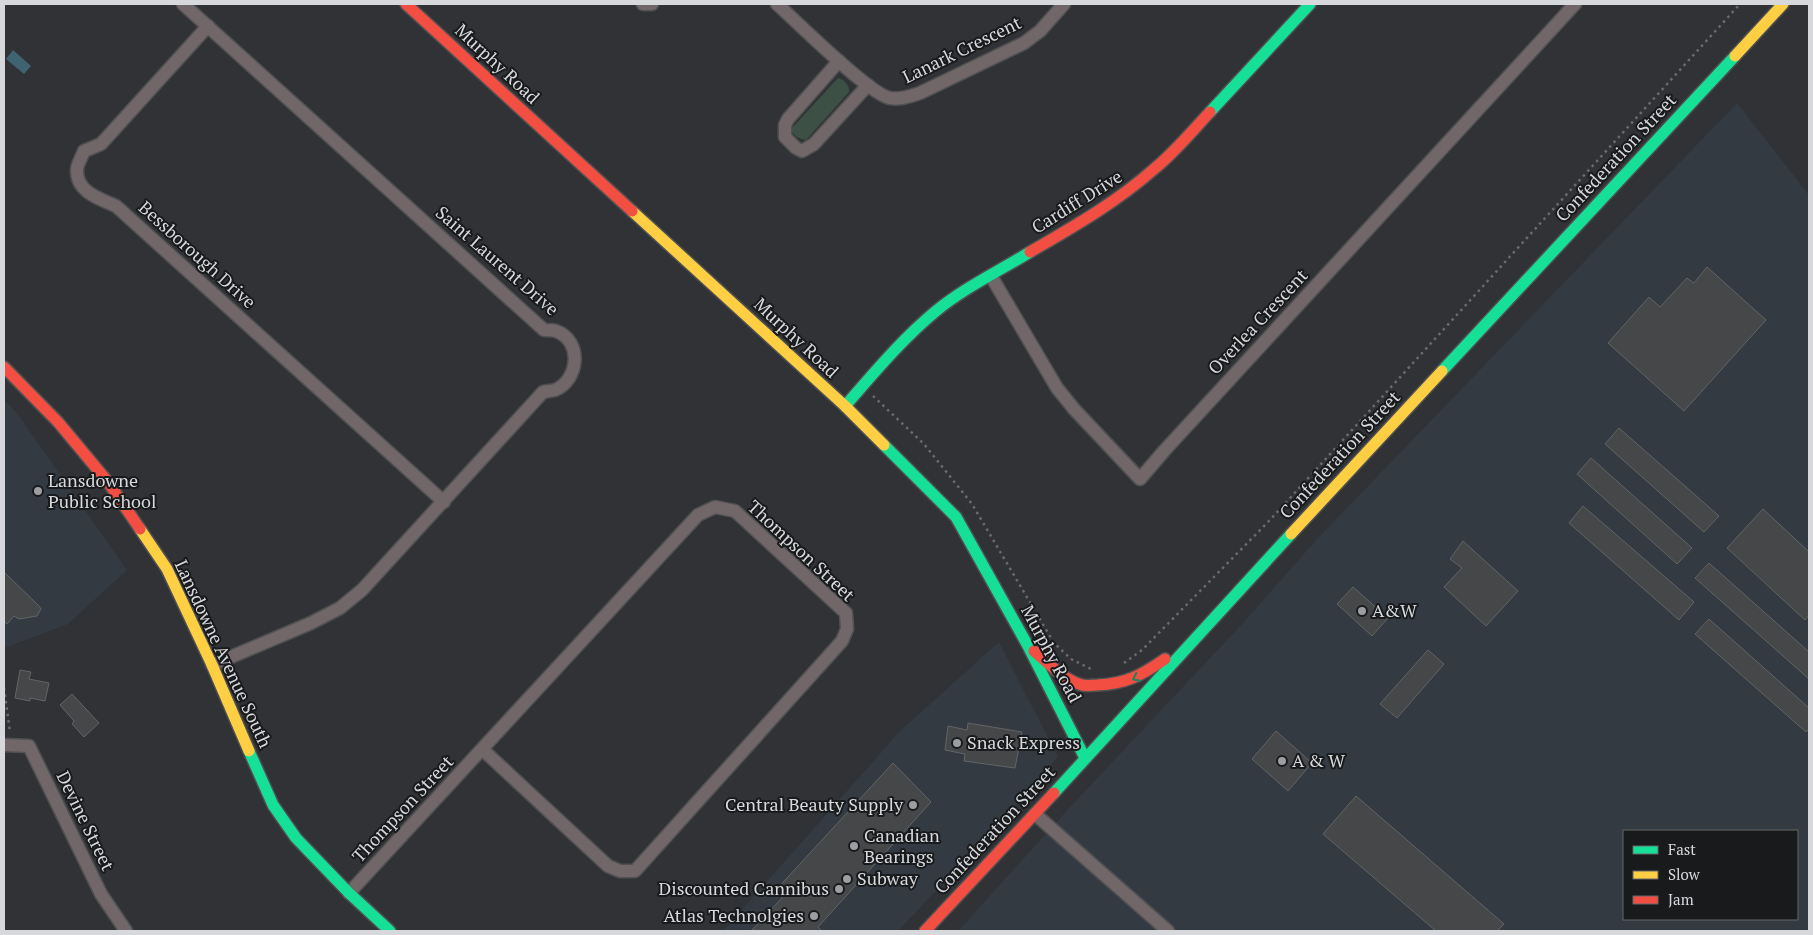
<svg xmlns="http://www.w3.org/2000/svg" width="1813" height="935" font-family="'PT Serif',serif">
  <rect width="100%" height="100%" fill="#303235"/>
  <!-- built -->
  <g fill="#333a42" fill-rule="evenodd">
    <path d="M 1737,103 L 1809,195 L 1809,931 L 958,931 L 1070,807 L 1243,623 L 1317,539 ZM 1624,831 L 1797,831 L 1797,919 L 1624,919 Z"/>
    <path d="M 4,400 L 17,413 L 127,570 L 68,624 L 4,648 Z"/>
    <path d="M 999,642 L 1058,757 L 999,824 L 898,931 L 723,931 L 901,730 Z"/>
  </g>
  <!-- green -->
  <path fill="#3d5045" d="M 838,78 C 844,79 850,86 849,92 L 806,140 C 799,139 792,135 791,129 Z"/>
  <!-- water -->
  <path fill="#406372" d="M 13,50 L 31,66 L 24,74 L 6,59 Z"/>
  <!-- building -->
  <g fill="#454749" stroke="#636466">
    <path d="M 1707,267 L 1766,320 L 1684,411 L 1608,343 L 1649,297 L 1660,307 L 1687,278 L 1694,283 Z"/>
    <path d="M 1619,428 L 1719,516 L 1704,532 L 1605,444 Z"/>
    <path d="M 1591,458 L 1692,548 L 1677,564 L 1577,474 Z"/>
    <path d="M 1583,506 L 1694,602 L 1679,620 L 1569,523 Z"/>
    <path d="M 1763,509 L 1809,552 L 1809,615 L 1805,620 L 1727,548 Z"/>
    <path d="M 1463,541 L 1518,591 L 1486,626 L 1444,587 L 1462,568 L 1450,559 Z"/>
    <path d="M 1709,563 L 1809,652 L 1809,679 L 1695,578 Z"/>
    <path d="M 4,572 L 39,606 L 41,609 L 37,616 L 19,619 L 14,616 L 7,624 L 4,621 Z"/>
    <path d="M 1353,587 L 1388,618 L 1372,636 L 1337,604 Z"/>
    <path d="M 1709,619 L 1809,708 L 1809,729 L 1806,732 L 1695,634 Z"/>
    <path d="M 1428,650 L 1444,664 L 1397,718 L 1380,704 Z"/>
    <path d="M 20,670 L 31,672 L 29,679 L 49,683 L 45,701 L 30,698 L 30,701 L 15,698 Z"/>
    <path d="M 72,694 L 99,723 L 84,737 L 72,724 L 74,721 L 60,705 Z"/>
    <path d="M 968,723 L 1022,732 L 1015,768 L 964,761 L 965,754 L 945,750 L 948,726 L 967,730 Z"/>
    <path d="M 1276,731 L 1312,763 L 1288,791 L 1252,759 Z"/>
    <path d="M 893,763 L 931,802 L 818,927 L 822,931 L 751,931 L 782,898 L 775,891 Z"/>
    <path d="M 1356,796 L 1504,924 L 1497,931 L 1436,931 L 1323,834 Z"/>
  </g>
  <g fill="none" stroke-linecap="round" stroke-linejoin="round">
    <defs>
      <g id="street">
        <path d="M 183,4 L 544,330 C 548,330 553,330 556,331 C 583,341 579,380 555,390 C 551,391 547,391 543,392 L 362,590 L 340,608 L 311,623 L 212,665"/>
        <path d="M 643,4 L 652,4"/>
        <path d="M 777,4 C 796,21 870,95 890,98 C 900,100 911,96 920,93 L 1024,43 L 1040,31 L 1064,4"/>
        <path d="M 208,26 L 101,144 L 84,151 C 82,157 77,164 77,170 C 76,192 100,199 116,206 L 444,502"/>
        <path d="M 839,61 L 788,119 L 785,125 L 785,137 L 796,148 L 802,151 L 814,144 L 868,85"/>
        <path d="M 991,276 L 1057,388 L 1074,409 L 1140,479 L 1164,451 L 1575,4"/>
        <path d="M 4,745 L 29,746 L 101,894 L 126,931"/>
        <path d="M 1035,814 L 1168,931"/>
        <path d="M 349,893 L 698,515 L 715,507 L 735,511 L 846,613 L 847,629 L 842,641 L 635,871 L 620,871 L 608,866 L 482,749"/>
      </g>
      <g id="fast">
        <path d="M 1210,112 L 1310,4"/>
        <path d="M 1442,371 L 1735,56"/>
        <path d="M 845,406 C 874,373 902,339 936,311 C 964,288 999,271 1030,252"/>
        <path d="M 884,445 L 956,517 L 1028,646 L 1085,758"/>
        <path d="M 249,751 L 273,805 L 296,838 L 349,893 L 390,931"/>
        <path d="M 1054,793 L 1291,534"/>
      </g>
      <g id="slow">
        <path d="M 1735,56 L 1783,4"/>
        <path d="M 632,211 L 845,406 L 884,445"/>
        <path d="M 140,529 L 167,569 L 212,665 L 249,751"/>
        <path d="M 1291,534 L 1442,371"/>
      </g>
      <g id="jam">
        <path d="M 406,4 L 632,211"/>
        <path d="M 1030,252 C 1073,227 1117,202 1154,169 C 1175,152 1192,131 1210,112"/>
        <path d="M 4,367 L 58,422 L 108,482 L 140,529"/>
        <path d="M 1034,651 C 1048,663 1064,680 1082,685 C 1087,686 1092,685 1097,685 C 1126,684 1142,675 1165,659"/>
        <path d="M 925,931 L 1054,793"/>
      </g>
    </defs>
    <!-- street casing -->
    <use href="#street" stroke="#4f5052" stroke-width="15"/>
    <!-- fast casing -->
    <use href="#fast" stroke="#4f5052" stroke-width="14"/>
    <!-- slow casing -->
    <use href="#slow" stroke="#4f5052" stroke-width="14"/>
    <!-- jam casing -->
    <use href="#jam" stroke="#4f5052" stroke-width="14"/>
    <!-- path -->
    <g stroke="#6f696b" stroke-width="2.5" stroke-dasharray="2.5 4" stroke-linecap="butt">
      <path d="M 873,396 L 924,444 L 972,504 L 1054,643 L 1071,659 L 1091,669"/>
      <path d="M 1124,663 L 1142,650 L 1270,520 L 1740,4"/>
      <path d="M 4,688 L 10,732"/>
    </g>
    <!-- street -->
    <use href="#street" stroke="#716668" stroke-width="12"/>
    <!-- fast -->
    <use href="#fast" stroke="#16e098" stroke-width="11"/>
    <!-- slow -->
    <use href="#slow" stroke="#ffcf43" stroke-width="11"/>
    <!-- jam -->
    <use href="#jam" stroke="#f24e42" stroke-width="11"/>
  </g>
  <!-- one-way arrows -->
  <defs><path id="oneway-chevron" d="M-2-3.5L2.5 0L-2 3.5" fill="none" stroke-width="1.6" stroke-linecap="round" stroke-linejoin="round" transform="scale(1.25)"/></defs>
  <use stroke="#178760" href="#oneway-chevron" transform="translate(1136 678) rotate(153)"/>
  <!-- markers -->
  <g fill="#9c9ea1" stroke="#181a1c" stroke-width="2">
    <circle cx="38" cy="491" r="5"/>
    <circle cx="1362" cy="611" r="5"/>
    <circle cx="957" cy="743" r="5"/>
    <circle cx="1282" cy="761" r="5"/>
    <circle cx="913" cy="805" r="5"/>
    <circle cx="854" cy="846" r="5"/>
    <circle cx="847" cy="879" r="5"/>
    <circle cx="839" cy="889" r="5"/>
    <circle cx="814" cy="916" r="5"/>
  </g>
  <g text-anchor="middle" stroke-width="4" stroke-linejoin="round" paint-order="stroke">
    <!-- street labels -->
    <g font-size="18" fill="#d6d8db" stroke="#181a1c">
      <text transform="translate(962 50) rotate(-26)" y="6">Lanark Crescent</text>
      <text transform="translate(497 64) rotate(43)" y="6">Murphy Road</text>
      <text transform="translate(1616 158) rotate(-47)" y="6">Confederation Street</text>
      <text transform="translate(1077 202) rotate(-32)" y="6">Cardiff Drive</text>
      <text transform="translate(197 255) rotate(42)" y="6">Bessborough Drive</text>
      <text transform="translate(497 261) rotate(41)" y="6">Saint Laurent Drive</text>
      <text transform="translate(1258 322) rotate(-47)" y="6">Overlea Crescent</text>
      <text transform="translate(796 338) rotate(43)" y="6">Murphy Road</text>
      <text transform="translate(1340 455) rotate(-47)" y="6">Confederation Street</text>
      <text transform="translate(801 551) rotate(43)" y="6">Thompson Street</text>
      <text transform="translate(223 654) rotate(65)" y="6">Lansdowne Avenue South</text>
      <text transform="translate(1051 654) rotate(62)" y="6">Murphy Road</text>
      <text transform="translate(403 809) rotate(-47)" y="6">Thompson Street</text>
      <text transform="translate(85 821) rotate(64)" y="6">Devine Street</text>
      <text transform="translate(995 830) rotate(-47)" y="6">Confederation Street</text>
    </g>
    <!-- poi labels -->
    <g font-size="18" fill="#d6d8db" stroke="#181a1c" text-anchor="start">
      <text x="48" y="487">Lansdowne<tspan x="48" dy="21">Public School</tspan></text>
      <text x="1372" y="617">A&amp;W</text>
      <text x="967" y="749">Snack Express</text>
      <text x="1292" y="767">A &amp; W</text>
      <text x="903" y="811" text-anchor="end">Central Beauty Supply</text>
      <text x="864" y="842">Canadian<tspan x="864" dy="21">Bearings</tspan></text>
      <text x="857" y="885">Subway</text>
      <text x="829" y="895" text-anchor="end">Discounted Cannibus</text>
      <text x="804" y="922" text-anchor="end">Atlas Technolgies</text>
    </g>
  </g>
  <!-- border -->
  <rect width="1813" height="935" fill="none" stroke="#d6d8db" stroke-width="10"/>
  <!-- legend -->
  <rect x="1623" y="830" width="175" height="90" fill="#181a1c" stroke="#646668"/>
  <rect x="1633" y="846" width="25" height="8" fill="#16e098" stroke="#646668"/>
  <text x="1668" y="855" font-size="15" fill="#d6d8db">Fast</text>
  <rect x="1633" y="871" width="25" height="8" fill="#ffcf43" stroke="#646668"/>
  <text x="1668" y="880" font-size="15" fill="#d6d8db">Slow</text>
  <rect x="1633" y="896" width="25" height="8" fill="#f24e42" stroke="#646668"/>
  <text x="1668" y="905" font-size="15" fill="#d6d8db">Jam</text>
</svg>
